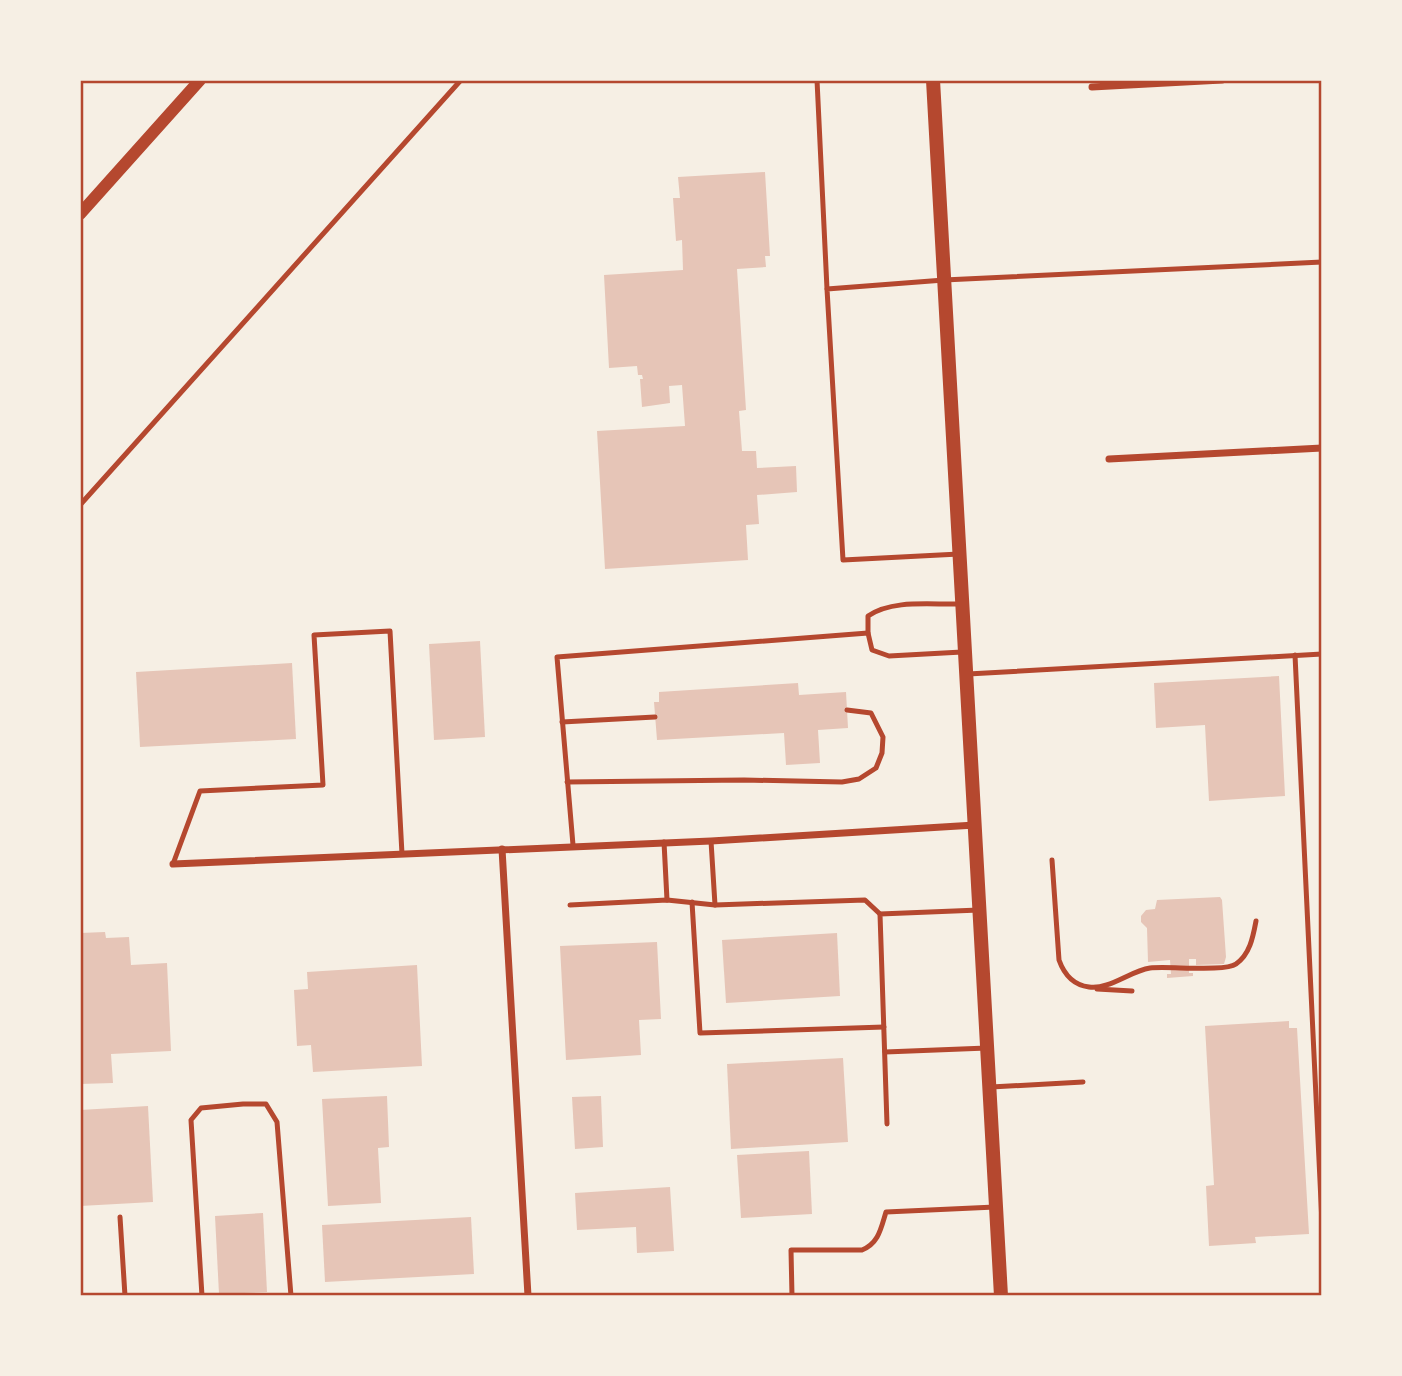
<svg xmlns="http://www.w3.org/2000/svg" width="1402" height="1376" font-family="'Open Sans',sans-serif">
  <rect width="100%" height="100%" fill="#f6efe4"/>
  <!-- building -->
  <g fill="#e6c5b7">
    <path d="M 765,172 L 770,256 L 765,256 L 766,267 L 737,269 L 746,410 L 739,411 L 742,451 L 756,451 L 757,468 L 796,466 L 797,492 L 757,495 L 759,524 L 746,525 L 748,560 L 605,569 L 597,431 L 685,426 L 682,385 L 669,386 L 670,403 L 642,407 L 640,379 L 643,379 L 642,375 L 638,375 L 637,366 L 609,368 L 604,275 L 683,270 L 682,240 L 676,241 L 673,198 L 680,198 L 678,177 Z"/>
    <path d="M 480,641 L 485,737 L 434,740 L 429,644 Z"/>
    <path d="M 292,663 L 296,739 L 140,747 L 136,672 Z"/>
    <path d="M 1279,676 L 1285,796 L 1209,801 L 1205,725 L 1156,728 L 1154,683 Z"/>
    <path d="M 798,683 L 799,695 L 846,692 L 848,728 L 818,730 L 820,763 L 786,765 L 784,733 L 657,740 L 654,702 L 659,702 L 659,692 Z"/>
    <path d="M 1220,897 L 1222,900 L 1226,957 L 1224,964 L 1196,965 L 1196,959 L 1189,959 L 1189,973 L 1193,973 L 1193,976 L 1167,978 L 1167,974 L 1171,974 L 1170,960 L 1148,962 L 1147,928 L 1141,922 L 1141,916 L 1146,910 L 1155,909 L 1157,900 Z"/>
    <path d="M 105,932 L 106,938 L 129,937 L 131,965 L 167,963 L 171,1051 L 111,1054 L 113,1083 L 80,1084 L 80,933 Z"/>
    <path d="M 837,933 L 840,996 L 726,1003 L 722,940 Z"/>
    <path d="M 657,942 L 661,1019 L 639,1020 L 641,1055 L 566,1060 L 560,946 Z"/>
    <path d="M 417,965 L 422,1066 L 313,1072 L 311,1045 L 297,1046 L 294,990 L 308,989 L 307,972 Z"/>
    <path d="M 1289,1021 L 1289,1028 L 1297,1028 L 1309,1234 L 1255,1237 L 1256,1243 L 1209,1246 L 1206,1186 L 1214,1185 L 1205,1026 Z"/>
    <path d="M 843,1058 L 848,1142 L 731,1149 L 727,1064 Z"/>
    <path d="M 387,1096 L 389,1147 L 378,1148 L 381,1203 L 328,1206 L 322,1099 Z"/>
    <path d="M 601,1096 L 603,1147 L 575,1149 L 572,1097 Z"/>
    <path d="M 148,1106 L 153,1202 L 80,1206 L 80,1110 Z"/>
    <path d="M 809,1151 L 812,1214 L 741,1218 L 737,1155 Z"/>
    <path d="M 670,1187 L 674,1251 L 637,1253 L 636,1227 L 577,1230 L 575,1193 Z"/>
    <path d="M 263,1213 L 267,1292 L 219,1294 L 215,1216 Z"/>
    <path d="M 471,1217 L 474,1274 L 325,1282 L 322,1225 Z"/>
  </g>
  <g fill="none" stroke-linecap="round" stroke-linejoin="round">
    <!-- service -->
    <g stroke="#b5482f" stroke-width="5">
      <path d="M 817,80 L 827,289"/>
      <path d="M 80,505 L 461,80"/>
      <path d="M 959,554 L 843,560 L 827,289 L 944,280 L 1322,262"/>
      <path d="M 868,633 L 868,616 C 893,599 931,605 961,604"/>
      <path d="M 1295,655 L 1322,1223"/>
      <path d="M 968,674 L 1322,654"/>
      <path d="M 562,722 L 655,717"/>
      <path d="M 567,782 L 744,780 L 842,782 L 859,779 L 876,768 L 882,753 L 883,737 L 871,713 L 847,710"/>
      <path d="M 711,841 L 715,905"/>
      <path d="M 664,842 L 667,900"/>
      <path d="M 573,845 L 557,657 L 868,633 L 872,650 L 889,656 L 962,652"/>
      <path d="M 1052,860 L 1059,960 C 1064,974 1073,985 1089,987 C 1109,990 1130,971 1150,968 C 1169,966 1225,972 1236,964 C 1250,954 1253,937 1256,921"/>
      <path d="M 173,864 L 200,791 L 323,785 L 314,635 L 390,631 L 402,854"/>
      <path d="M 692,902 L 700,1033 L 884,1027"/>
      <path d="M 570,905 L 667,900 L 715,905 L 865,900 L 880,914"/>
      <path d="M 1097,989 L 1132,991"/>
      <path d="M 885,1052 L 987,1048"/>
      <path d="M 991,1087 L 1083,1082"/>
      <path d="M 887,1124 L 880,914 L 979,910"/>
      <path d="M 120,1217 L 125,1296"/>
      <path d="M 202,1296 L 191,1120 L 201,1108 L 243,1104 L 266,1104 L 277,1122 L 291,1296"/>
      <path d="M 792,1296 L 791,1250 L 862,1250 C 879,1243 881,1228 886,1212 L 995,1207"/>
    </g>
    <!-- minor -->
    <g stroke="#b5482f" stroke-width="7">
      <path d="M 1092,87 L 1222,80"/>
      <path d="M 1109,459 L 1322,448"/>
      <path d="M 502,849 L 528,1296"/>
      <path d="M 173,864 L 711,841 L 975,825"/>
    </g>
    <!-- tertiary -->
    <path stroke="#b5482f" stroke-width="12" d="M 80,214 L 200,80"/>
    <!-- secondary -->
    <path stroke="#b5482f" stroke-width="14" d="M 933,80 L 1001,1296"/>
  </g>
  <!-- border -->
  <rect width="1402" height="1376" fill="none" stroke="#f6efe4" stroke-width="164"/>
  <rect x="82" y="82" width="1238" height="1212" fill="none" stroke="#b5482f" stroke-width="2.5"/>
</svg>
